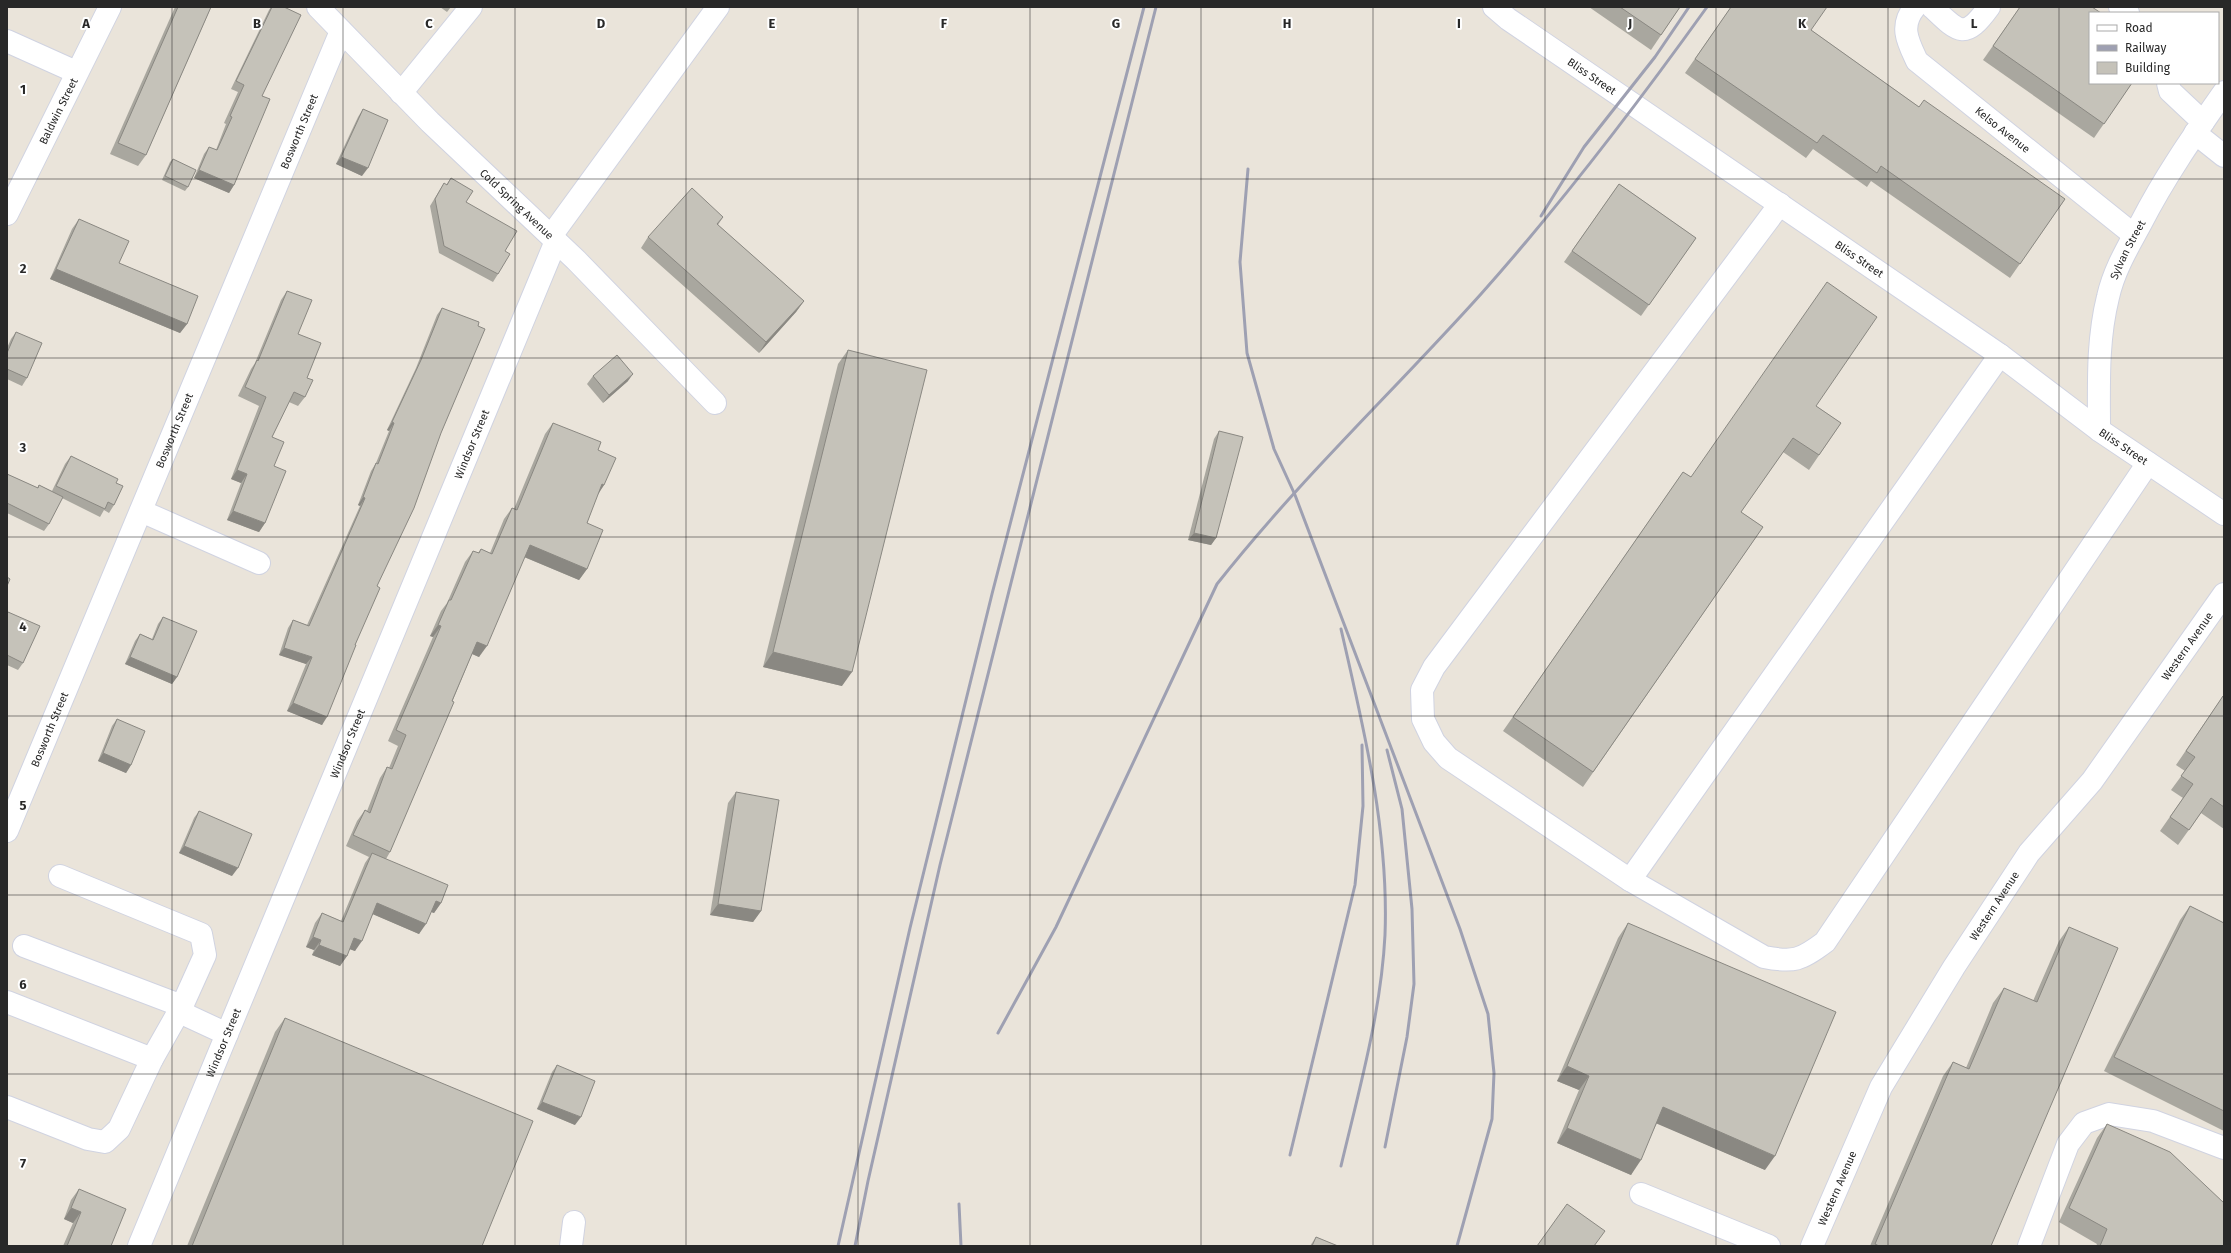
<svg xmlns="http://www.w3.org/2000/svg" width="2231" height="1253" font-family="'Fira Sans',sans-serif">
  <rect width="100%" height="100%" fill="#eae4da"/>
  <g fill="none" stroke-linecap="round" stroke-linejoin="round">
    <defs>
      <g id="minor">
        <path id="s1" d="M 318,7 L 430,122 L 576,260 L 715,403"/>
        <path id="s2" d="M 1494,7 L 1508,19 L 2000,355 L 2099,430 L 2224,514"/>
        <path id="s3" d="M 1915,7 C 1899,26 1908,42 1917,61 L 2134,235"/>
        <path d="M 1932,7 C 1959,33 1965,40 1989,7"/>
        <path d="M 2120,7 L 2128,13"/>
        <path d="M 7,41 L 76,72"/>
        <path d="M 2168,83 L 2170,91 L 2203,122"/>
        <path d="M 401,93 L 471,7"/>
        <path d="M 2195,133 L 2224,156"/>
        <path d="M 1780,204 L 1434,667 L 1422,690 L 1423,719 L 1434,742 L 1448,758 L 1630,880 L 2000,355"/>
        <path id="s4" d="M 7,214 L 110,7"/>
        <path d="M 551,236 L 718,7"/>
        <path id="s5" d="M 2099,430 C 2099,385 2097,341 2108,297 C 2114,270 2128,247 2141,223 C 2165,176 2194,135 2224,92"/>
        <path d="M 141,511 L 259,563"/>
        <path id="s6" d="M 7,831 L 341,31"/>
        <path d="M 60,876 L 201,934 L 205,955 L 182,1006 L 186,1015 L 227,1034"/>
        <path d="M 1630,880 L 1764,957 C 1794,963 1801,960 1825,942 L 2148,463"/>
        <path d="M 7,1002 L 152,1059 L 182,1006 L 24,946"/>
        <path d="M 7,1107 L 88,1139 L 105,1142 L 119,1129 L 152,1059"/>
        <path d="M 1641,1194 L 1769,1246"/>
        <path id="s7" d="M 139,1246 L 556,241"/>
        <path d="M 571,1246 L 574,1222"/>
        <path id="s8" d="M 1812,1246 L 1881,1087 L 1954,967 L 2029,853 L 2092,781 L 2224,594"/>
        <path d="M 2029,1246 L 2068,1144 L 2084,1123 L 2109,1114 L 2153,1121 L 2224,1148"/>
      </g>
    </defs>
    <!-- minor casing -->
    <use href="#minor" stroke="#d0d3e1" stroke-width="24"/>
    <!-- minor -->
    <use href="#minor" stroke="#fff" stroke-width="22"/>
    <!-- rail -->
    <g stroke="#9ea0b2" stroke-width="3">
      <path d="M 1248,169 L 1240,262 L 1247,353 L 1274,449 L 1295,495 L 1460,929 L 1488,1014 L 1494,1073 L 1492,1119 L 1457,1246"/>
      <path d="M 1541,216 L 1584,147 L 1655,57 L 1689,7"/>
      <path d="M 1341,629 C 1364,729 1389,832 1385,935 C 1381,1013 1359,1090 1341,1166"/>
      <path d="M 998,1033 L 1056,927 L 1217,584 C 1298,481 1394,391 1481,294 C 1562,203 1636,106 1707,7"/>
      <path d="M 1385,1147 L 1407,1037 L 1414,984 L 1412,909 L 1402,809 L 1387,750"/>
      <path d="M 1290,1155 L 1355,885 L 1363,806 L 1362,745"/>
      <path d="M 959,1204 L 961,1246"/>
      <path d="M 838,1246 L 910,928 L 992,594 L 1144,7"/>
      <path d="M 855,1246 L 868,1181 L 940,865 L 1156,7"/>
    </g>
  </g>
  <!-- wall -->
  <g fill="#a9a79f">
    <path d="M 175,7 L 211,7 L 146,155 L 138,166 L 110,154 Z"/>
    <path d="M 271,7 L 284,7 L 262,96 L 234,185 L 229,193 L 194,178 L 204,154 L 209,147 L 216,150 L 226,124 L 224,123 L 238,92 L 231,89 L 269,10 Z"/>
    <path d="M 440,7 L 451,7 L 447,12 Z"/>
    <path d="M 1589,7 L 1680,7 L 1651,50 Z"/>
    <path d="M 1731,7 L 1811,30 L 1919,107 L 2065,199 L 2010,278 L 1871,181 L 1867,187 L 1813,149 L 1806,158 L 1685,73 Z"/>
    <path d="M 2020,7 L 2132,83 L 2094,138 L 1983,60 Z"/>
    <path d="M 363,109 L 362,176 L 336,164 L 358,117 Z"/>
    <path d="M 173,159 L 188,187 L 185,191 L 162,180 L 170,162 Z"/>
    <path d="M 451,178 L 466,202 L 505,251 L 498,274 L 493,282 L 439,253 L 430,206 L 444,183 L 446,185 Z"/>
    <path d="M 1619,184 L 1696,238 L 1641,316 L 1564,262 Z"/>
    <path d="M 723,217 L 718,225 L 804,301 L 796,312 L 759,353 L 641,248 L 648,237 Z"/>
    <path d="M 79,219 L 119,263 L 187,324 L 180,333 L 50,279 L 72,229 Z"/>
    <path d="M 287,291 L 298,334 L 307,378 L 305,397 L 298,406 L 289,402 L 272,437 L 274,466 L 265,523 L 259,532 L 227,520 L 241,483 L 231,479 L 259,406 L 238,396 L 251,369 L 255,363 L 281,300 Z"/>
    <path d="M 442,308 L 377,586 L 355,645 L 322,725 L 287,711 L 306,664 L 279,655 L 288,628 L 293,620 L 307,625 L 360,506 L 358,505 L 371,471 L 376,463 L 389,431 L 387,430 L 416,368 L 437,315 Z"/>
    <path d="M 16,332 L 27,378 L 22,386 L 7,379 L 7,348 L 11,339 Z"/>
    <path d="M 848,350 L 842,686 L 763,667 L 838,364 Z"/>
    <path d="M 593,376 L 628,381 L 603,403 L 587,384 Z"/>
    <path d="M 1816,406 L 1841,423 L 1809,470 L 1783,452 L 1741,512 L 1763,527 L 1583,787 L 1503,731 L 1683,472 L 1691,477 Z"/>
    <path d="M 553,423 L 598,450 L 604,485 L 597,495 L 587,523 L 587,569 L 579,580 L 524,557 L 479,657 L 472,654 L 390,852 L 386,859 L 441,903 L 434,913 L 431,912 L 419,934 L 373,914 L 355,951 L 349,949 L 347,956 L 340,966 L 312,955 L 314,950 L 306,947 L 315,923 L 322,913 L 341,921 L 365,863 L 369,857 L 346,846 L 357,821 L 365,810 L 367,811 L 380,778 L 387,767 L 389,768 L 398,746 L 388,741 L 433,637 L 430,636 L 441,611 L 447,603 L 465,562 L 473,551 L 478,553 L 481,549 L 490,553 L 504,519 L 512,508 L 514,509 L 545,434 Z"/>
    <path d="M 1219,431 L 1216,538 L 1211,545 L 1188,540 L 1214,439 Z"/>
    <path d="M 71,456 L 116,483 L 114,505 L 109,513 L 104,510 L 100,517 L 62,498 L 49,524 L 44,531 L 7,513 L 7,474 L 37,488 L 39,485 L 52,491 L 65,464 Z"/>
    <path d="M 7,613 L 23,663 L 18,670 L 7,665 Z"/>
    <path d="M 163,617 L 177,677 L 172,684 L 125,664 L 135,641 L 140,634 L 152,639 L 158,624 Z"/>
    <path d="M 2223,696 L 2224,697 L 2224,829 L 2201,813 L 2178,845 L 2160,831 L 2183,798 L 2171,790 L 2185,771 L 2176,765 Z"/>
    <path d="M 117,719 L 131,765 L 126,773 L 98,761 L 112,726 Z"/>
    <path d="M 736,792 L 761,911 L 753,922 L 710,915 L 728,803 Z"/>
    <path d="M 199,811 L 232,876 L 179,853 L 194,818 Z"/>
    <path d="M 2190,906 L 2224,923 L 2224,1131 L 2104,1071 L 2180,920 Z"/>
    <path d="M 1628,923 L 1765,1170 L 1657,1123 L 1631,1175 L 1557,1143 L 1579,1090 L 1557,1081 L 1618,938 Z"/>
    <path d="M 2069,927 L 1991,1246 L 1870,1246 L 1943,1076 L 1953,1062 L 1966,1068 L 1993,1003 L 2004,988 L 2033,1001 L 2059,941 Z"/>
    <path d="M 285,1018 L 482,1246 L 187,1246 L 275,1032 Z"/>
    <path d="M 557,1065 L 575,1125 L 537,1109 L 552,1072 Z"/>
    <path d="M 2107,1124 L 2224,1246 L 2096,1246 L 2097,1244 L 2059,1222 L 2097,1138 Z"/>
    <path d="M 79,1189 L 111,1246 L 63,1246 L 73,1223 L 64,1219 L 71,1200 Z"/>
    <path d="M 1316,1237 L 1338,1246 L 1310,1246 Z"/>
  </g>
  <!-- shaded-wall -->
  <g fill="#8a8882">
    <path d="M 341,157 L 368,168 L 362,176 L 336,164 Z"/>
    <path d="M 199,170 L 234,185 L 229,193 L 194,178 Z"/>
    <path d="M 56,269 L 187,324 L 180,333 L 50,279 Z"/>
    <path d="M 804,301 L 796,312 L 759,353 L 766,342 Z"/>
    <path d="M 633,374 L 628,381 L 603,403 L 609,395 Z"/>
    <path d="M 392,422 L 394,423 L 389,431 L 387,430 Z"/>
    <path d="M 237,470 L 247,474 L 241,483 L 231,479 Z"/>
    <path d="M 602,484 L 604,485 L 597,496 Z"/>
    <path d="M 363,497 L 365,498 L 360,506 L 358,505 Z"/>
    <path d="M 233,511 L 265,523 L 259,532 L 227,520 Z"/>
    <path d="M 1194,533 L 1216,538 L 1211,545 L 1188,540 Z"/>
    <path d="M 530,545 L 587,569 L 579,580 L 522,556 Z"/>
    <path d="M 438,625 L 441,626 L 433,637 L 430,636 Z"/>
    <path d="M 477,642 L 487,646 L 479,657 L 470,653 Z"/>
    <path d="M 284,648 L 312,657 L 306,664 L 279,655 Z"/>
    <path d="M 773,652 L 852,672 L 842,686 L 763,667 Z"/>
    <path d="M 130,657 L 177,677 L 172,684 L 125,664 Z"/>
    <path d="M 293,703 L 327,717 L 322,725 L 287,711 Z"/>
    <path d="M 103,753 L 131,765 L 126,773 L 98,761 Z"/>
    <path d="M 184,846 L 238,868 L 232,876 L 179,853 Z"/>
    <path d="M 436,901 L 441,903 L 434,913 L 429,911 Z"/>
    <path d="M 377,903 L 426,924 L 419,934 L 370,913 Z"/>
    <path d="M 718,904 L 761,911 L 753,922 L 710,915 Z"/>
    <path d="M 313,937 L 321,940 L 314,950 L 306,947 Z"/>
    <path d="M 354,938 L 362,941 L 355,951 L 347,948 Z"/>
    <path d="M 319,945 L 347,956 L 340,966 L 312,955 Z"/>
    <path d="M 1567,1066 L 1589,1076 L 1579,1090 L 1557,1081 Z"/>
    <path d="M 542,1102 L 581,1117 L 575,1125 L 537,1109 Z"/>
    <path d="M 1663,1107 L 1775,1156 L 1765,1170 L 1653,1122 Z"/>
    <path d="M 1567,1128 L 1641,1160 L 1631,1175 L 1557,1143 Z"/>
    <path d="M 71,1208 L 81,1212 L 73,1223 L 64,1219 Z"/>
  </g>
  <!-- building -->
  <g fill="#c5c2b9" stroke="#8a8882">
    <path d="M 178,7 L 211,7 L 146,155 L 118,143 Z"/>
    <path d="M 272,7 L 284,7 L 301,15 L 262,96 L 270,99 L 234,185 L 199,170 L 209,147 L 217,150 L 232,117 L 230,116 L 244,85 L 236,81 Z"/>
    <path d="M 1620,7 L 1680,7 L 1661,35 Z"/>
    <path d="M 1731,7 L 1827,7 L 1811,30 L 1919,107 L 1924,100 L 2065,199 L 2020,264 L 1881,166 L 1877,173 L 1823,135 L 1817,143 L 1695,59 Z"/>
    <path d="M 2020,7 L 2092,7 L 2101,13 L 2090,13 L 2090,83 L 2132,83 L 2104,124 L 1993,46 Z"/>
    <path d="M 363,109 L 388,120 L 368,168 L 341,157 Z"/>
    <path d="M 173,159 L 196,170 L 188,187 L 165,176 Z"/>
    <path d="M 451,178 L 473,191 L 466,202 L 517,231 L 505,251 L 510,254 L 498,274 L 444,246 L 435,199 L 444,183 L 447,185 Z"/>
    <path d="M 1619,184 L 1696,238 L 1649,305 L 1572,251 Z"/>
    <path d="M 692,188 L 723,217 L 717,224 L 804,301 L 766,342 L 648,237 Z"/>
    <path d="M 79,219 L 129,241 L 119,263 L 198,296 L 187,324 L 56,269 Z"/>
    <path d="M 1827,282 L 1877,317 L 1816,406 L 1841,423 L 1819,455 L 1793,438 L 1741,512 L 1763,527 L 1593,772 L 1513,717 L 1683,472 L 1691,477 Z"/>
    <path d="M 287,291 L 312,300 L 298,334 L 321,343 L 307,378 L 313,380 L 305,397 L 294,392 L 272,437 L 284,442 L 274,466 L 286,471 L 265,523 L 233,511 L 247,474 L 237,470 L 266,397 L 245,387 L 257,360 L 258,361 Z"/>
    <path d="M 442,308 L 479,322 L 478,326 L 485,329 L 441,433 L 414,508 L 377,586 L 380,588 L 355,645 L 356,645 L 327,717 L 293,703 L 312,657 L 284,648 L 293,620 L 309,626 L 365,498 L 363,497 L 376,463 L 378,464 L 394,423 L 392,422 L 421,360 Z"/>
    <path d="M 16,332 L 42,343 L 27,378 L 7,369 L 7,353 Z"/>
    <path d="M 848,350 L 927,370 L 852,672 L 773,652 Z"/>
    <path d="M 617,355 L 633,374 L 609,395 L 593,376 Z"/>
    <path d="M 553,423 L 601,442 L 598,450 L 616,458 L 604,485 L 602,484 L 587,523 L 603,530 L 587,569 L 530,545 L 487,646 L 477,642 L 452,701 L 454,702 L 390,852 L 353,835 L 365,810 L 370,813 L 387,767 L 392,769 L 406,735 L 396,730 L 441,626 L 438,625 L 449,600 L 451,600 L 473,551 L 479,553 L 481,549 L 492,554 L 512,508 L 517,510 Z"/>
    <path d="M 1219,431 L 1243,437 L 1216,538 L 1194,533 Z"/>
    <path d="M 71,456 L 118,479 L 116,483 L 123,486 L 114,505 L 108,502 L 105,509 L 56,486 Z"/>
    <path d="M 7,474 L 38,488 L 39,485 L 63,497 L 49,524 L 7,503 Z"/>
    <path d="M 7,577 L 10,579 L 7,586 Z"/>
    <path d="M 8,612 L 40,626 L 23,663 L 7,655 L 7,614 Z"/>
    <path d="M 163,617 L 197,631 L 177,677 L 130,657 L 140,634 L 153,640 Z"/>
    <path d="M 2223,696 L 2224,697 L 2224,807 L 2211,798 L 2189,830 L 2170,817 L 2193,784 L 2181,776 L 2195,757 L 2186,751 Z"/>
    <path d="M 117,719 L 145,731 L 131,765 L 103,753 Z"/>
    <path d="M 736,792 L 779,800 L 761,911 L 718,904 Z"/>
    <path d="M 199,811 L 252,834 L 238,868 L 184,846 Z"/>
    <path d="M 372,853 L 448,885 L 441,903 L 436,901 L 426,924 L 377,903 L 362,941 L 354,938 L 347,956 L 319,945 L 321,940 L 313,937 L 322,913 L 343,922 Z"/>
    <path d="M 2190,906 L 2224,923 L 2224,1111 L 2114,1057 Z"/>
    <path d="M 1628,923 L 1836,1012 L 1775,1156 L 1663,1107 L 1641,1160 L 1567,1128 L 1589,1076 L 1567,1066 Z"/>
    <path d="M 2069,927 L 2118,948 L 1991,1246 L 1879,1246 L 1875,1244 L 1953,1062 L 1969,1069 L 2004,988 L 2037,1002 Z"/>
    <path d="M 285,1018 L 533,1121 L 482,1246 L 192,1246 Z"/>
    <path d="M 557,1065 L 595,1081 L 581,1117 L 542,1102 Z"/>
    <path d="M 2107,1124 L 2170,1152 L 2224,1203 L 2224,1246 L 2100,1246 L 2107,1229 L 2069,1208 Z"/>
    <path d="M 79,1189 L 126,1209 L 111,1246 L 67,1246 L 81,1212 L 71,1208 Z"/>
    <path d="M 1567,1204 L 1605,1231 L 1594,1246 L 1537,1246 Z"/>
    <path d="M 1316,1237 L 1338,1246 L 1312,1246 Z"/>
  </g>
  <!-- grid -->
  <path fill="none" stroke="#282828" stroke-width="1" stroke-opacity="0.55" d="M 172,7 L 172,1246M 343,7 L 343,1246M 515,7 L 515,1246M 686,7 L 686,1246M 858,7 L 858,1246M 1030,7 L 1030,1246M 1201,7 L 1201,1246M 1373,7 L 1373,1246M 1545,7 L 1545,1246M 1716,7 L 1716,1246M 1888,7 L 1888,1246M 2059,7 L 2059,1246M 7,179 L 2224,179M 7,358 L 2224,358M 7,537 L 2224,537M 7,716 L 2224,716M 7,895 L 2224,895M 7,1074 L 2224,1074"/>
  <g text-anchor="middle" stroke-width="4" stroke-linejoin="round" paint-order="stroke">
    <!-- street labels -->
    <g font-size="11" fill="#282828" stroke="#fff">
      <text dy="4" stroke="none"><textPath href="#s2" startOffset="120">Bliss Street</textPath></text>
      <text dy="4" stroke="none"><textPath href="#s4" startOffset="115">Baldwin Street</textPath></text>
      <text dy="4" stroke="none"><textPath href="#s3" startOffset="168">Kelso Avenue</textPath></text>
      <text dy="4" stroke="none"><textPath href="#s6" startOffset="758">Bosworth Street</textPath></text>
      <text dy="4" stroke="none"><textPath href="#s1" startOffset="280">Cold Spring Avenue</textPath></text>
      <text dy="4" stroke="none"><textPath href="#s5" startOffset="185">Sylvan Street</textPath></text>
      <text dy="4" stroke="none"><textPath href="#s2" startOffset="444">Bliss Street</textPath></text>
      <text dy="4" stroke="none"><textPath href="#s6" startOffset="434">Bosworth Street</textPath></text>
      <text dy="4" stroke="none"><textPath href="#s7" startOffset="868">Windsor Street</textPath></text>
      <text dy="4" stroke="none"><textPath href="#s2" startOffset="768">Bliss Street</textPath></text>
      <text dy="4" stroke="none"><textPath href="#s8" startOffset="711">Western Avenue</textPath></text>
      <text dy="4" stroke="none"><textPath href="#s6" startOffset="110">Bosworth Street</textPath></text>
      <text dy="4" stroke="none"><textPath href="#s7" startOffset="544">Windsor Street</textPath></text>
      <text dy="4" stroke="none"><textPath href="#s8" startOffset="387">Western Avenue</textPath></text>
      <text dy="4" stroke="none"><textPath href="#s7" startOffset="220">Windsor Street</textPath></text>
      <text dy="4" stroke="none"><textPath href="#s8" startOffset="63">Western Avenue</textPath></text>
    </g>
  </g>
  <g font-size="13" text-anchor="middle" font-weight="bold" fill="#282828" stroke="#fff" stroke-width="4" stroke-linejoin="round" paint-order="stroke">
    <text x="86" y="28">A</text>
    <text x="257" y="28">B</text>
    <text x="429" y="28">C</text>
    <text x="601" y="28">D</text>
    <text x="772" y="28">E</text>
    <text x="944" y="28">F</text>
    <text x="1116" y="28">G</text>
    <text x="1287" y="28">H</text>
    <text x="1459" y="28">I</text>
    <text x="1630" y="28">J</text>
    <text x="1802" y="28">K</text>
    <text x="1974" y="28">L</text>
    <text x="23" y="94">1</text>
    <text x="23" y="273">2</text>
    <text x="23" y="452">3</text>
    <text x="23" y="631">4</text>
    <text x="23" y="810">5</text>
    <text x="23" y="989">6</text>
    <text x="23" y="1168">7</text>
  </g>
  <!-- border -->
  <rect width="2231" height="1253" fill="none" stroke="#282828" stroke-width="16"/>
  <!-- legend -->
  <rect x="2089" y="12" width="130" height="72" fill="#ffffff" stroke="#a9a9a9"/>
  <rect x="2097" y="25" width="20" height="6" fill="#ffffff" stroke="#a9a9a9"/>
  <text x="2125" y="32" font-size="12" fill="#282828">Road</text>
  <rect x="2097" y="45" width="20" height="6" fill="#9ea0b2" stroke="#a9a9a9"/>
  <text x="2125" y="52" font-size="12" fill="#282828">Railway</text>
  <rect x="2097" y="62" width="20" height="12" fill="#c5c2b9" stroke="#a9a9a9"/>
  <text x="2125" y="72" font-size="12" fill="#282828">Building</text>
</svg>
